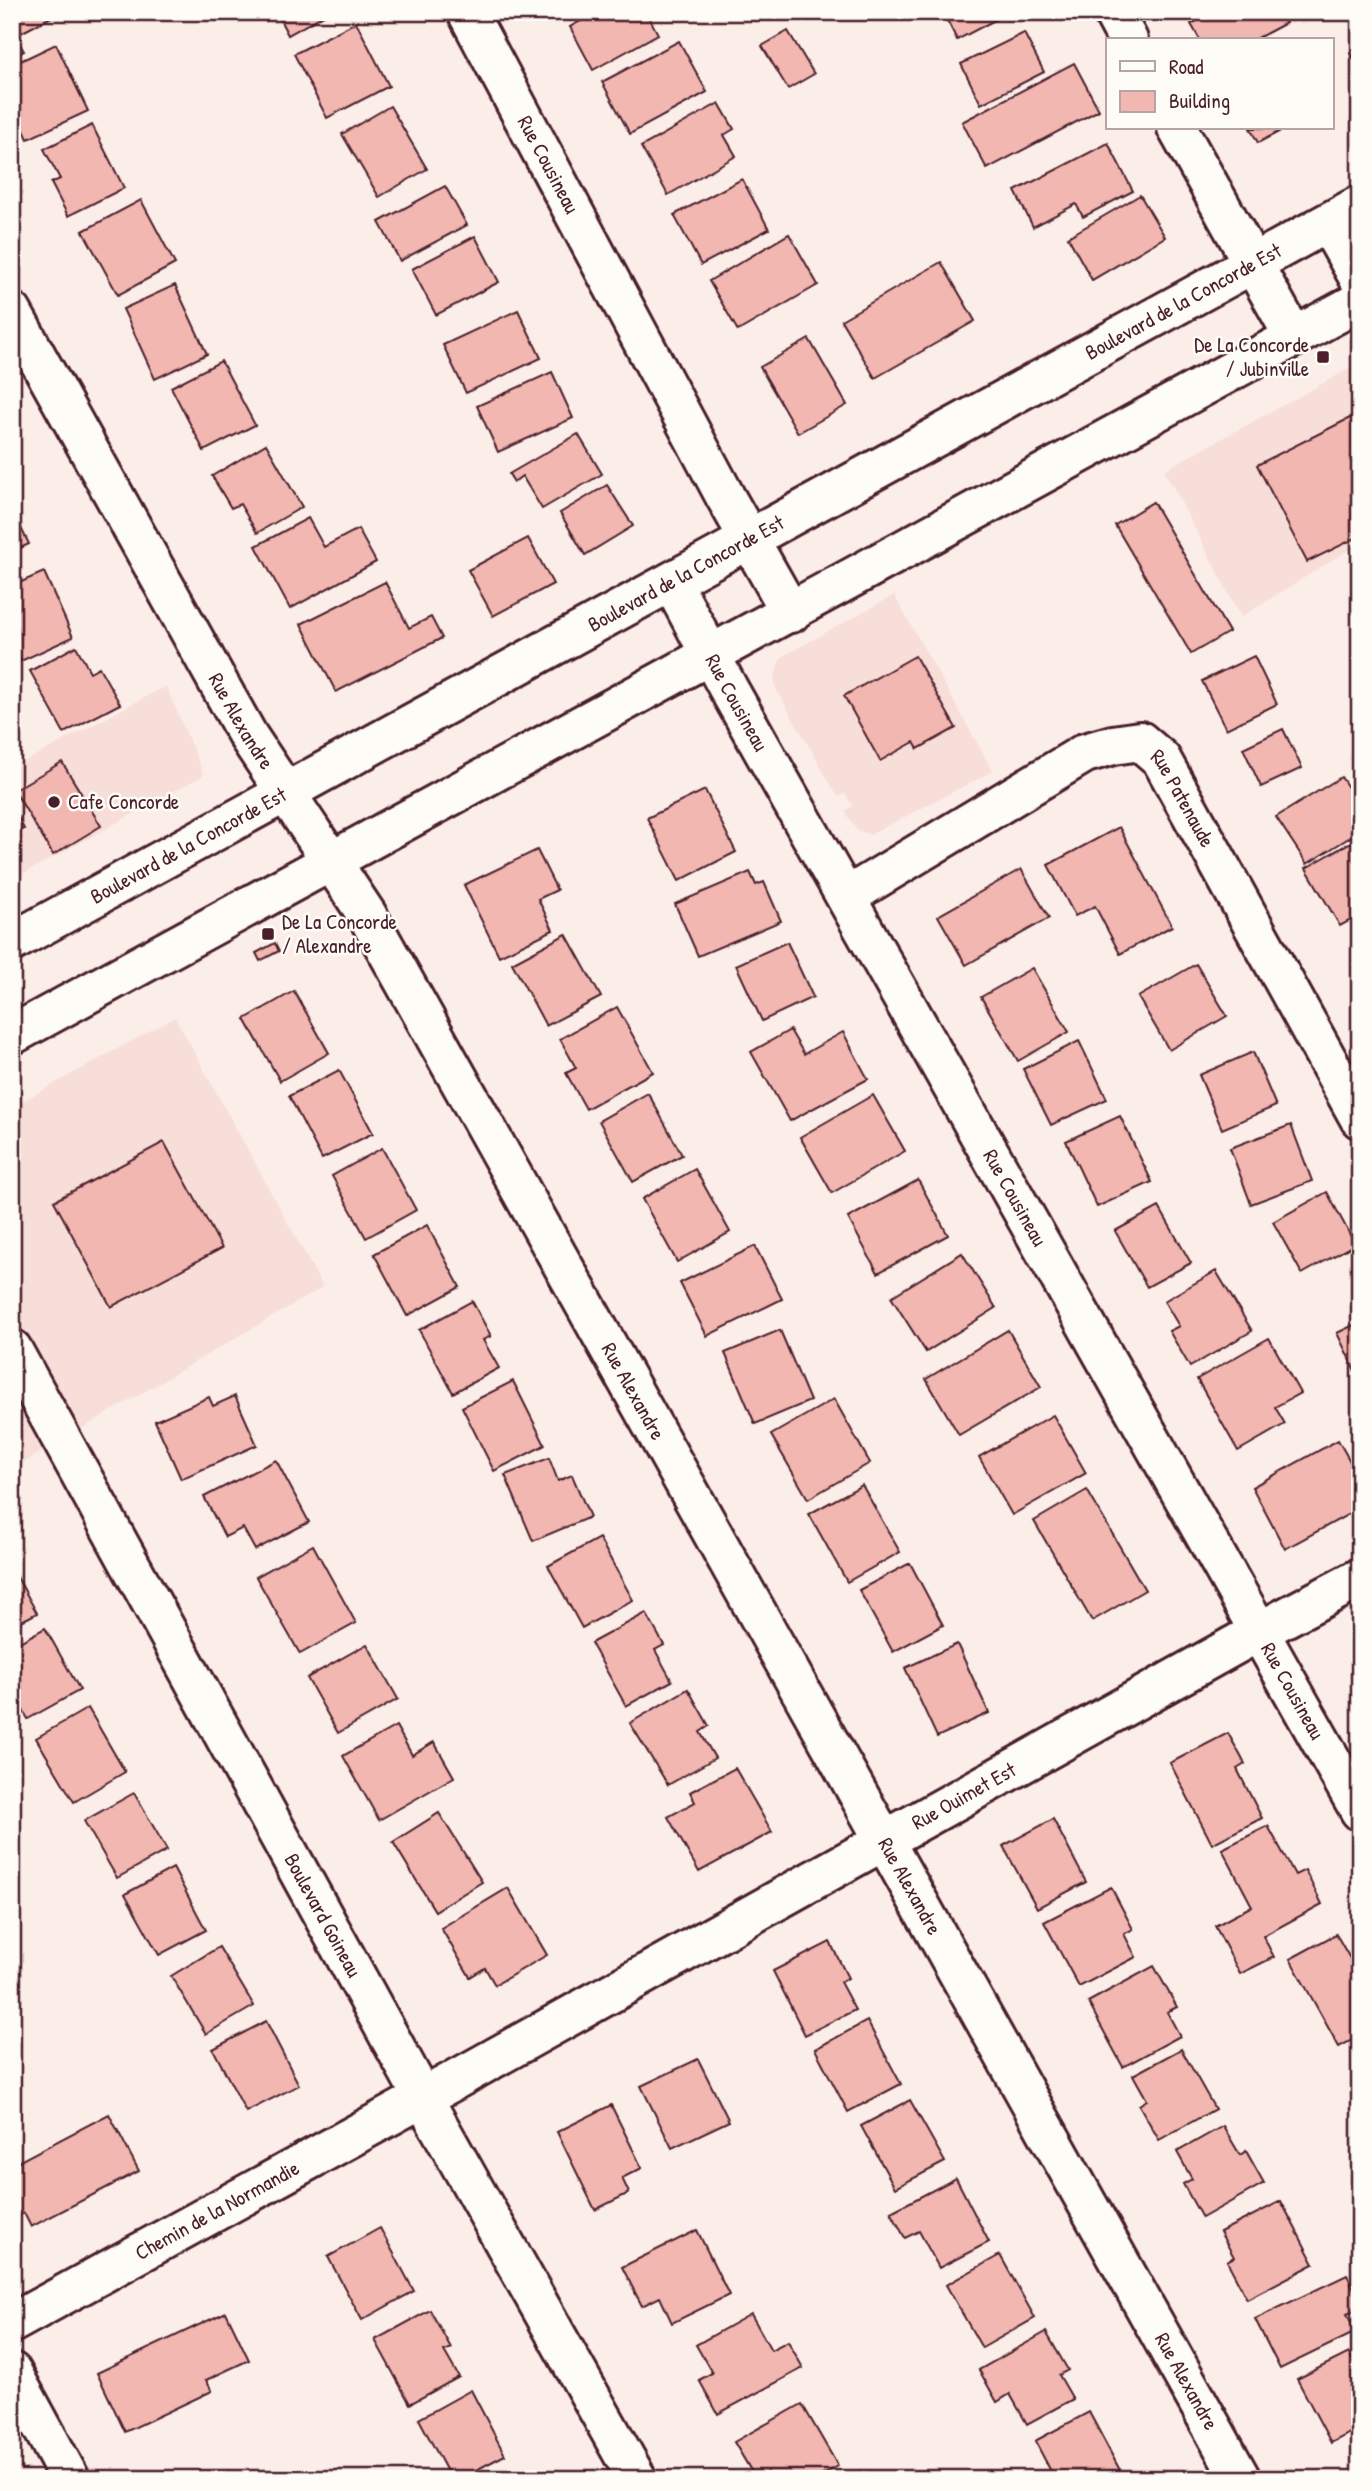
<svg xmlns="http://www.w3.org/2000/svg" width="1372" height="2491" font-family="'Patrick Hand',sans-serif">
  <rect width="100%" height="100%" fill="#fbeee9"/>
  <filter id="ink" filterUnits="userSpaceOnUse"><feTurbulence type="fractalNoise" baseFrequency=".0143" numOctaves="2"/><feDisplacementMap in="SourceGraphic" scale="14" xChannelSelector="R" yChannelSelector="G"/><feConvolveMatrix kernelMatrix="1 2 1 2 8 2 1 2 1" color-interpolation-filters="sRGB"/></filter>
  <g filter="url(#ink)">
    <!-- built -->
    <g fill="#f8ded8">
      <path d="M 1360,363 L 1360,543 L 1241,617 L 1164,470 Z"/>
      <path d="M 894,595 L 993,771 L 870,835 L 857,830 L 849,818 L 845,811 L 853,806 L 845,794 L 838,797 L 776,689 L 774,680 L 779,662 L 785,655 Z"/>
      <path d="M 166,686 L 204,775 L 12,880 L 12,768 Z"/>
      <path d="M 175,1017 L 323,1287 L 23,1463 L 12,1445 L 12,1107 Z"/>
    </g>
    <!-- building -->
    <g fill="#f2b7b0" stroke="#4a1f2b" stroke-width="2">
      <path d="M 12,12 L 57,14 L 15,36 L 24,51 L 12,57 Z"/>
      <path d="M 276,12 L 329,12 L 288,35 Z"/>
      <path d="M 597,12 L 646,12 L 658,34 L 593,70 L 570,27 Z"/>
      <path d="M 943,12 L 1010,12 L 957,40 Z"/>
      <path d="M 1213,12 L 1280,12 L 1286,23 L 1254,40 L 1200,40 L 1191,24 Z"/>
      <path d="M 356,22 L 389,86 L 327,118 L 294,54 Z"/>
      <path d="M 788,31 L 814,74 L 788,89 L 762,46 Z"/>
      <path d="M 1024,33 L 1044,72 L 981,104 L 961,64 Z"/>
      <path d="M 679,41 L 707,92 L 630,134 L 602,82 Z"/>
      <path d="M 56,44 L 88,111 L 28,139 L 12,105 L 12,65 Z"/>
      <path d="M 1360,47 L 1360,69 L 1350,53 Z"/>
      <path d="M 1074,63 L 1099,110 L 987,169 L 962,122 Z"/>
      <path d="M 719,103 L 734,129 L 724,135 L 736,156 L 668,195 L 641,147 Z"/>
      <path d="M 390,106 L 427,169 L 379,197 L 342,134 Z"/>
      <path d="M 92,125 L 124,188 L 68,216 L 51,183 L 60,179 L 44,149 Z"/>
      <path d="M 1250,128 L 1286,128 L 1258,143 Z"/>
      <path d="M 1108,143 L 1133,191 L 1083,217 L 1076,204 L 1033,227 L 1015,191 Z"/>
      <path d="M 742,179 L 769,229 L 701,265 L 674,215 Z"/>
      <path d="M 445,186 L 467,225 L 400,261 L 379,222 Z"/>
      <path d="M 1140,195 L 1165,237 L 1092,280 L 1068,237 Z"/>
      <path d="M 141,200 L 175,264 L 118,295 L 83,231 Z"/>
      <path d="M 789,234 L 818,285 L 738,331 L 709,281 Z"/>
      <path d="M 475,236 L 499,282 L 436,315 L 412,269 Z"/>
      <path d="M 941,262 L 975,321 L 875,378 L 841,320 Z"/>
      <path d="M 175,285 L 207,354 L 155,379 L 123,309 Z"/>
      <path d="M 518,310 L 541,358 L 466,393 L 443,345 Z"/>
      <path d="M 809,339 L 847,405 L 798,433 L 760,367 Z"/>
      <path d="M 221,361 L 255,425 L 204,451 L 171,387 Z"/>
      <path d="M 552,372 L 573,418 L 498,452 L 477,406 Z"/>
      <path d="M 1360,413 L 1360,536 L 1307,562 L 1257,465 Z"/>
      <path d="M 578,434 L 602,474 L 542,509 L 522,476 L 514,482 L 509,474 Z"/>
      <path d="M 266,444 L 302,507 L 257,533 L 240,504 L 231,508 L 212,476 Z"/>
      <path d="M 607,485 L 633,526 L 585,555 L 560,513 Z"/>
      <path d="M 1153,502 L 1229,632 L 1191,654 L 1115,525 Z"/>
      <path d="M 12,510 L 29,544 L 12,552 Z"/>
      <path d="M 308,518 L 324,547 L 358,529 L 376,562 L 290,609 L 256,546 Z"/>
      <path d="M 528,538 L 553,584 L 493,616 L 468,570 Z"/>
      <path d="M 44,572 L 73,637 L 21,661 L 12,642 L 12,586 Z"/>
      <path d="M 385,582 L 409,628 L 431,617 L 442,638 L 336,692 L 301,624 Z"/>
      <path d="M 76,646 L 90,672 L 99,667 L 120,704 L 64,733 L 30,671 Z"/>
      <path d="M 915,656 L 956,728 L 918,749 L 914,742 L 880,761 L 844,696 Z"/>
      <path d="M 1254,656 L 1277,704 L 1226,729 L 1202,681 Z"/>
      <path d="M 1283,729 L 1302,768 L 1261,787 L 1243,748 Z"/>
      <path d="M 62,762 L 101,826 L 53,855 L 14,790 Z"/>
      <path d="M 1341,777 L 1360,805 L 1360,831 L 1307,864 L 1276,817 Z"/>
      <path d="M 705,790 L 736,852 L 679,881 L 647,818 Z"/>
      <path d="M 12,805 L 24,829 L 12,834 Z"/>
      <path d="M 1119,827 L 1172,926 L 1120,954 L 1095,906 L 1075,916 L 1048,865 Z"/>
      <path d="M 1360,837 L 1360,915 L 1340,926 L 1306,868 Z"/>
      <path d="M 537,850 L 557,890 L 538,899 L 553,930 L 499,956 L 464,885 Z"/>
      <path d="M 1021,869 L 1049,918 L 966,965 L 938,916 Z"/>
      <path d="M 750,872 L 756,885 L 764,882 L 781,921 L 698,956 L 675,904 Z"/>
      <path d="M 566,934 L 601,997 L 546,1026 L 512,963 Z"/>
      <path d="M 787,942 L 813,997 L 762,1021 L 736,965 Z"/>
      <path d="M 275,943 L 279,951 L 260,961 L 256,953 Z"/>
      <path d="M 1196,964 L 1227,1016 L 1169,1050 L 1138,997 Z"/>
      <path d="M 1032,968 L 1069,1032 L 1018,1061 L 981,997 Z"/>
      <path d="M 294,991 L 329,1053 L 280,1081 L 245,1019 Z"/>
      <path d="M 617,1007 L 653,1072 L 586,1109 L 566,1073 L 576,1068 L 560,1039 Z"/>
      <path d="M 790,1030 L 804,1054 L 843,1032 L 868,1079 L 790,1121 L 751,1052 Z"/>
      <path d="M 1079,1041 L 1107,1099 L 1051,1125 L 1023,1069 Z"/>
      <path d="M 1253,1052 L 1276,1106 L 1222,1129 L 1199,1075 Z"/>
      <path d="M 339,1070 L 373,1133 L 322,1159 L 289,1096 Z"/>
      <path d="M 648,1093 L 682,1155 L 633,1182 L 599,1121 Z"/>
      <path d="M 873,1095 L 905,1151 L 832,1193 L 800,1137 Z"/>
      <path d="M 1120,1116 L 1152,1182 L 1097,1207 L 1066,1141 Z"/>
      <path d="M 1291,1125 L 1312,1181 L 1251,1204 L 1230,1148 Z"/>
      <path d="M 164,1142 L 222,1248 L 111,1307 L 54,1201 Z"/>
      <path d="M 382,1148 L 416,1210 L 366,1238 L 332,1176 Z"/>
      <path d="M 695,1169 L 730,1232 L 677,1262 L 642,1199 Z"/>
      <path d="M 918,1180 L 948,1235 L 878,1273 L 848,1218 Z"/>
      <path d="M 1327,1192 L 1355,1244 L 1302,1274 L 1273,1222 Z"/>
      <path d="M 1159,1207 L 1191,1263 L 1147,1287 L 1115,1231 Z"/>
      <path d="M 427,1225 L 460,1287 L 407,1316 L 374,1254 Z"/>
      <path d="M 755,1246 L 782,1299 L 707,1336 L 680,1283 Z"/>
      <path d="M 962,1253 L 996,1308 L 926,1352 L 891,1297 Z"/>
      <path d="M 1216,1271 L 1252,1331 L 1190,1367 L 1169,1331 L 1179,1326 L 1164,1301 Z"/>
      <path d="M 472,1301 L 491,1336 L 483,1340 L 499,1368 L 453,1393 L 419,1330 Z"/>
      <path d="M 1360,1322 L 1360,1381 L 1337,1333 Z"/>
      <path d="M 780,1330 L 810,1401 L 755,1424 L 725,1353 Z"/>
      <path d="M 1008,1330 L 1041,1387 L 959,1435 L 926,1379 Z"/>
      <path d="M 1269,1338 L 1300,1393 L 1275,1407 L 1285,1424 L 1238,1451 L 1197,1379 Z"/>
      <path d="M 513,1381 L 545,1445 L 494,1471 L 462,1407 Z"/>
      <path d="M 235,1396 L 257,1445 L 181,1479 L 155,1421 L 209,1397 L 213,1406 Z"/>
      <path d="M 834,1399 L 870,1463 L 808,1499 L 771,1435 Z"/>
      <path d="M 1053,1415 L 1086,1473 L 1012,1515 L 979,1457 Z"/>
      <path d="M 1338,1440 L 1360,1479 L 1360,1508 L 1285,1549 L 1252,1487 Z"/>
      <path d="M 549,1458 L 558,1481 L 572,1475 L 590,1517 L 533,1541 L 505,1475 Z"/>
      <path d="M 276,1460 L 309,1522 L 255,1550 L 243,1528 L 225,1537 L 204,1497 Z"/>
      <path d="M 862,1485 L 900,1552 L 847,1582 L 809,1514 Z"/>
      <path d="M 1087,1490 L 1145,1590 L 1092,1621 L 1034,1521 Z"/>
      <path d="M 599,1538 L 633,1600 L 582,1628 L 548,1566 Z"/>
      <path d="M 313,1545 L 356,1623 L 300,1654 L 256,1577 Z"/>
      <path d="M 910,1563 L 943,1625 L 893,1652 L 859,1590 Z"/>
      <path d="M 12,1568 L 37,1613 L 12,1626 Z"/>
      <path d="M 646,1613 L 664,1645 L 655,1650 L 672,1681 L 626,1706 L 591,1643 Z"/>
      <path d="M 45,1628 L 80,1690 L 28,1719 L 12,1691 L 12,1646 Z"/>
      <path d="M 367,1644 L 398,1699 L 338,1733 L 307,1678 Z"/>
      <path d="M 957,1644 L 989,1713 L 937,1737 L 905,1668 Z"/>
      <path d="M 688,1689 L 709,1726 L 700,1732 L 715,1758 L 668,1785 L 630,1723 Z"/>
      <path d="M 88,1708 L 125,1772 L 74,1802 L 36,1738 Z"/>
      <path d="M 396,1726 L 412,1755 L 434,1742 L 454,1777 L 379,1820 L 343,1756 Z"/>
      <path d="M 1228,1733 L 1245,1764 L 1237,1769 L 1262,1818 L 1212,1844 L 1170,1763 Z"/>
      <path d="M 735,1768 L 772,1832 L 699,1872 L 668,1817 L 695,1802 L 690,1792 Z"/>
      <path d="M 134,1793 L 167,1850 L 117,1878 L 84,1821 Z"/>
      <path d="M 439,1813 L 482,1882 L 435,1911 L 393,1842 Z"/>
      <path d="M 1053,1819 L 1086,1882 L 1037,1908 L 1003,1846 Z"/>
      <path d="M 1268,1826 L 1295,1875 L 1305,1870 L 1322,1904 L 1263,1936 L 1274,1957 L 1240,1974 L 1215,1926 L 1252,1906 L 1222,1849 Z"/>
      <path d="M 173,1868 L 206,1930 L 159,1955 L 125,1894 Z"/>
      <path d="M 1111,1887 L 1133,1929 L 1124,1934 L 1136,1957 L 1079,1987 L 1044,1922 Z"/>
      <path d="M 508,1888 L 547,1955 L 495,1985 L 485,1968 L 470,1977 L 441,1928 Z"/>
      <path d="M 1336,1934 L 1360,1976 L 1360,2036 L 1339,2047 L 1290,1959 Z"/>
      <path d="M 830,1942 L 848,1978 L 840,1982 L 855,2010 L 805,2035 L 773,1971 Z"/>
      <path d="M 219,1947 L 254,2006 L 206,2034 L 171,1976 Z"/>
      <path d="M 1154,1966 L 1177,2007 L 1167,2012 L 1180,2036 L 1123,2067 L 1088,2002 Z"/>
      <path d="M 266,2021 L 299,2085 L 246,2112 L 213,2049 Z"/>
      <path d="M 867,2021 L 901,2084 L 848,2112 L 815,2049 Z"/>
      <path d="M 1181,2049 L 1215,2109 L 1159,2140 L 1139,2105 L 1147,2100 L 1133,2075 Z"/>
      <path d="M 698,2059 L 729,2121 L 672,2148 L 641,2086 Z"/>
      <path d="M 910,2100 L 945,2162 L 895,2188 L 861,2126 Z"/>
      <path d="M 611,2105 L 642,2168 L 622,2178 L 629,2193 L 595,2210 L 557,2132 Z"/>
      <path d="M 109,2114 L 139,2171 L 31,2227 L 24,2213 L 12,2219 L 12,2165 Z"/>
      <path d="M 1223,2126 L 1240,2155 L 1246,2151 L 1264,2183 L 1202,2218 L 1183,2184 L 1192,2179 L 1177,2152 Z"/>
      <path d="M 956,2178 L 989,2242 L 939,2268 L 919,2231 L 905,2238 L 891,2212 Z"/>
      <path d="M 1281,2201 L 1314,2264 L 1247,2299 L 1227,2261 L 1234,2257 L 1220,2232 Z"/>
      <path d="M 380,2228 L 414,2291 L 362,2320 L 328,2257 Z"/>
      <path d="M 697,2230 L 729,2295 L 672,2323 L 660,2297 L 642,2306 L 622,2267 Z"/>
      <path d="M 1000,2255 L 1035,2318 L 982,2348 L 946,2285 Z"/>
      <path d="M 1347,2275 L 1360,2300 L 1360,2308 L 1347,2314 L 1356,2332 L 1280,2369 L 1255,2319 Z"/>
      <path d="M 430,2310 L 451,2348 L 444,2351 L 459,2377 L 410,2404 L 375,2340 Z"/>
      <path d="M 226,2312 L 249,2360 L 206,2380 L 212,2391 L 125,2432 L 97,2373 Z"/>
      <path d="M 751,2314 L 771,2350 L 788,2341 L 803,2368 L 718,2414 L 699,2380 L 712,2373 L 696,2345 Z"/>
      <path d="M 1046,2332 L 1068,2370 L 1059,2375 L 1073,2399 L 1027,2424 L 1010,2394 L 997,2402 L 979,2370 Z"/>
      <path d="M 1349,2353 L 1360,2374 L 1360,2428 L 1331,2443 L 1297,2379 Z"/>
      <path d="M 471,2390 L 505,2455 L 459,2479 L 451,2479 L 419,2419 Z"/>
      <path d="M 802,2404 L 838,2466 L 816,2479 L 770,2479 L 767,2472 L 756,2479 L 734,2442 Z"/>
      <path d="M 1089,2412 L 1123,2476 L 1118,2479 L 1055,2479 L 1035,2441 Z"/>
      <path d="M 513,2470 L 518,2479 L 498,2479 Z"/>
    </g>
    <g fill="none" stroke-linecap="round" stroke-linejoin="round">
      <defs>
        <g id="minor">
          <path id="s1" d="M 467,12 L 726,498 L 791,613"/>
          <path d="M 1113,12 L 1128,40"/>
          <path d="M 1177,128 L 1294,337"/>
          <path d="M 1328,223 L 1360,280"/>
          <path id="s2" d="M 12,312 L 248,736 L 367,915 L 1241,2479"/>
          <path id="s3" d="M 672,583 L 728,688 L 1360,1811"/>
          <path id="s4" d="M 846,897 L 1085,753 L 1113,745 L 1140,741 L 1161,759 L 1360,1119"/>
          <path id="s5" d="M 12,942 L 1360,205"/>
          <path d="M 12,1035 L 1360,301"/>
          <path id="s6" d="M 12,1349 L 423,2098 L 637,2479"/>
          <path id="s7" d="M 12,2323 L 455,2080 L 1260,1631 L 1360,1578"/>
          <path d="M 12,2372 L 70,2479"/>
        </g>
      </defs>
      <!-- minor casing -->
      <use href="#minor" stroke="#4a1f2b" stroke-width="44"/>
      <!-- minor -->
      <use href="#minor" stroke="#fdfcf7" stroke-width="38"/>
    </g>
  </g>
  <!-- markers -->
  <g fill="#4a1f2b" stroke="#fdfcf7" stroke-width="2.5">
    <rect x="1316" y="350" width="14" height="14" rx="3.5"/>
    <circle cx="54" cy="802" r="7"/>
    <rect x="261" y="927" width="14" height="14" rx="3.5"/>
  </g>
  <g text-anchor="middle" stroke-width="5" stroke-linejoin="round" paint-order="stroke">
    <!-- street labels -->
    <g font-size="21" fill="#4a1f2b" stroke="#fdfcf7">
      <text dy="7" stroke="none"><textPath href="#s1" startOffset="173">Rue Cousineau</textPath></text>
      <text dy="7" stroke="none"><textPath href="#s5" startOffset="1335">Boulevard de la Concorde Est</textPath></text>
      <text dy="7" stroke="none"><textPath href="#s5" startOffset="768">Boulevard de la Concorde Est</textPath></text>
      <text dy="7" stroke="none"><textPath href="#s3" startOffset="136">Rue Cousineau</textPath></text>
      <text dy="7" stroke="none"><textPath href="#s2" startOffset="469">Rue Alexandre</textPath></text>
      <text dy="7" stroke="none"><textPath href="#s4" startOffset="408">Rue Patenaude</textPath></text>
      <text dy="7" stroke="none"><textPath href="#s5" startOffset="201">Boulevard de la Concorde Est</textPath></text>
      <text dy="7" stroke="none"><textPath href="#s3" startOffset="704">Rue Cousineau</textPath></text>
      <text dy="7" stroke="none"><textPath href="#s2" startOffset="1246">Rue Alexandre</textPath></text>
      <text dy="7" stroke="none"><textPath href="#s3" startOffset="1270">Rue Cousineau</textPath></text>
      <text dy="7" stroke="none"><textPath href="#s7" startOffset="1088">Rue Ouimet Est</textPath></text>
      <text dy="7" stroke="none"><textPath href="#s2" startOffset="1813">Rue Alexandre</textPath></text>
      <text dy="7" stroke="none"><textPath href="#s6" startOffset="646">Boulevard Goineau</textPath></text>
      <text dy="7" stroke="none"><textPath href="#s7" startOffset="234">Chemin de la Normandie</textPath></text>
      <text dy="7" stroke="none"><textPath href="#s2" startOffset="2380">Rue Alexandre</textPath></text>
    </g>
    <!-- poi labels -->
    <g font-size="21" fill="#4a1f2b" stroke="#fdfcf7" text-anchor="start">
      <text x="1309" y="352" text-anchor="end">De La Concorde<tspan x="1309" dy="24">/ Jubinville</tspan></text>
      <text x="68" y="809">Cafe Concorde</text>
      <text x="282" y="929">De La Concorde<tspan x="282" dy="24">/ Alexandre</tspan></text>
    </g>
  </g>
  <!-- margin -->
  <rect width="1372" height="2491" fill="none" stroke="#fdfcf7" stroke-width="42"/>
  <rect x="21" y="21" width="1330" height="2449" fill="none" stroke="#4a1f2b" stroke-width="2.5" filter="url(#ink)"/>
  <!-- legend -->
  <rect x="1106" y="38" width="228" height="91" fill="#fdfcf7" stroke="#b5a4a5" stroke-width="2"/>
  <rect x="1120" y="61" width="35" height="10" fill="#fdfcf7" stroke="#b5a4a5" stroke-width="2"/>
  <text x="1169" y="74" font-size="21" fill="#4a1f2b">Road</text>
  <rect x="1120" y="91" width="35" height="21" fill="#f2b7b0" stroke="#b5a4a5" stroke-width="2"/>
  <text x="1169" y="108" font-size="21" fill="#4a1f2b">Building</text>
</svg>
